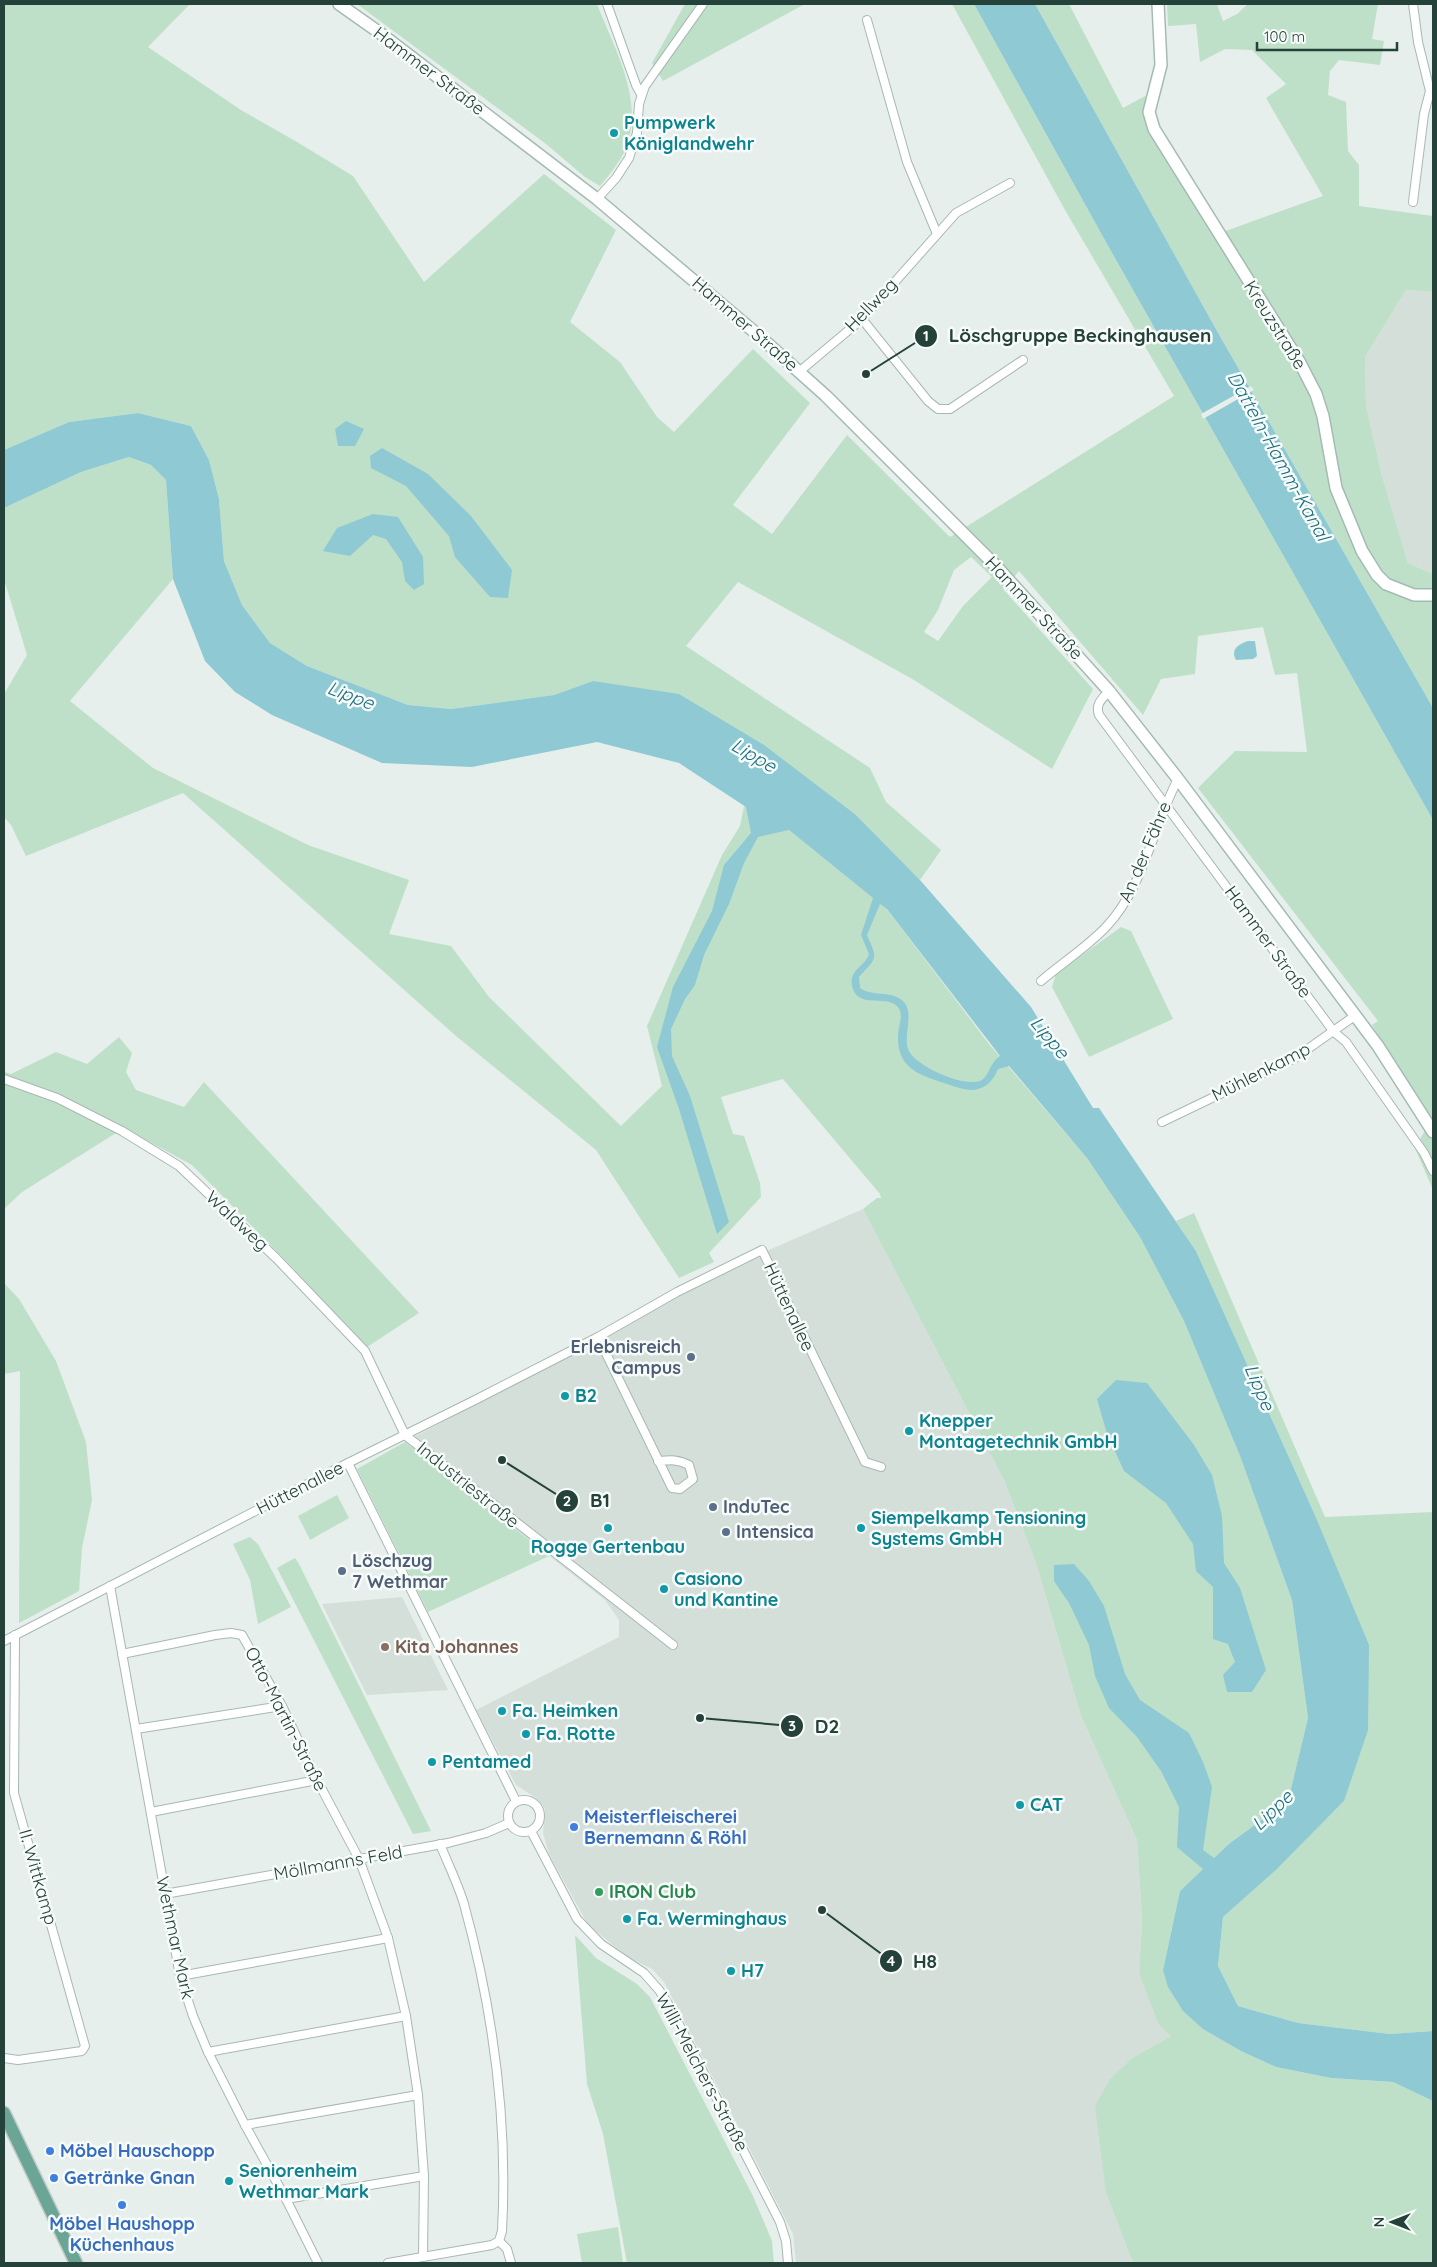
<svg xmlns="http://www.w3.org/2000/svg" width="1437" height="2267" font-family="Quicksand,sans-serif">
  <rect width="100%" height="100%" fill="#e6efeb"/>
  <!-- built -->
  <g fill="#d4dfda">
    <path d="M 1406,290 L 1433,292 L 1433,574 L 1408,563 L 1382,476 L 1366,405 L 1365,357 Z"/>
    <path d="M 863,1209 L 1005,1482 L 1036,1563 L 1081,1716 L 1137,1840 L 1142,1919 L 1139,1973 L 1171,2036 L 1132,2058 L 1110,2079 L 1106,2193 L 1133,2263 L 796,2263 L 793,2234 L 664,1982 L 652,1969 L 628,1957 L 588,1925 L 549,1854 L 543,1833 L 545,1809 L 536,1798 L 516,1785 L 476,1710 L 619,1637 L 619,1620 L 605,1600 L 405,1442 L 748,1259 Z"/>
    <path d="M 402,1597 L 448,1690 L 367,1695 L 322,1604 Z"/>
  </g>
  <!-- green -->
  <g fill="#bfe0c8" fill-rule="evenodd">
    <path d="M 4,4 L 190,4 L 148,47 L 241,110 L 297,142 L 353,176 L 424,282 L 544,174 L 616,230 L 570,322 L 620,362 L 657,417 L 674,432 L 753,349 L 810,403 L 733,505 L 772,534 L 847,435 L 950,537 L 1174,396 L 1065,210 L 952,4 L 974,4 L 1107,244 L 1433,820 L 1433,1190 L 1415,1148 L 1432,1118 L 1372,1025 L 1378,1021 L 1198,788 L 1235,751 L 1307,752 L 1297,673 L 1275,675 L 1263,627 L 1198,636 L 1195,674 L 1161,679 L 1143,715 L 1019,571 L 1003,589 L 1093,689 L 1052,769 L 914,680 L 738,582 L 686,646 L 870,768 L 886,802 L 941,850 L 920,880 L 856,815 L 593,681 L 554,695 L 451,709 L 408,705 L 307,666 L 270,643 L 242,605 L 224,561 L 219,499 L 209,460 L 191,426 L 138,413 L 69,422 L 4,450 ZM 971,557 L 992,577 L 963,606 L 938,641 L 924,632 L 938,610 L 954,570 Z"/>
    <path d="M 357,4 L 597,4 C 614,48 645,100 626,148 C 620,162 610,174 600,186 L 585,177 L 546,144 Z"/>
    <path d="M 685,4 L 805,4 L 663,81 L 652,63 Z"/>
    <path d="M 1035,4 L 1069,4 L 1123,108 L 1145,96 L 1161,131 L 1223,232 L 1323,196 L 1266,98 L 1286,84 L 1252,50 L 1225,49 L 1200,62 L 1196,24 L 1168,26 L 1167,4 L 1217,4 L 1223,21 L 1237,14 L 1248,4 L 1378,4 L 1372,39 L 1384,41 L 1380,65 L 1339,60 L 1330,71 L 1328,95 L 1346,102 L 1348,151 L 1359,165 L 1359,206 L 1433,216 L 1433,292 L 1406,290 L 1365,357 L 1366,405 L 1382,476 L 1408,563 L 1433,574 L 1433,708 L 1217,331 Z"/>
    <path d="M 129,457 L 151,465 L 166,480 L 173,579 L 70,701 L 153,768 L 308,845 L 409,880 L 389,934 L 451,946 L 489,997 L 621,1126 L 662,1086 L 647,1026 L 722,855 L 740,826 L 744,806 L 789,830 L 887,909 L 989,1044 L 1087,1158 L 1140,1237 L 1184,1321 L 1240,1456 L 1292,1600 L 1308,1718 L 1288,1801 L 1230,1843 L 1180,1891 L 1163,1970 L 1243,2052 L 1276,2067 L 1331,2078 L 1393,2082 L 1433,2101 L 1433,2263 L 1133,2263 L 1106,2193 L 1095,2106 L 1110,2079 L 1132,2058 L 1171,2036 L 1158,2023 L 1139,1973 L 1142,1919 L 1137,1840 L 1081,1716 L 1036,1563 L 1005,1482 L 863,1209 L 877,1198 L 881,1198 L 880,1194 L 783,1079 L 721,1097 L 733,1134 L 744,1136 L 760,1183 L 761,1197 L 709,1253 L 714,1262 L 679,1278 L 596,1150 L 456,1036 L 183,793 L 26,856 L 11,825 L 4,817 L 4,694 L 27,655 L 4,579 L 4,508 L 81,472 Z"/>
    <path d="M 1121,927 L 1131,931 L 1173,1019 L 1089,1057 L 1052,987 L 1056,974 Z"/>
    <path d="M 119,1037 L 132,1053 L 126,1072 L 136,1090 L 184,1107 L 204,1082 L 419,1313 L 364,1349 L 291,1266 L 192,1165 L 124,1128 L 22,1192 L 4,1209 L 4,1072 L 11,1074 L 56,1052 L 87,1064 Z"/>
    <path d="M 1194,1213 L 1325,1517 L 1433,1512 L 1433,2031 L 1390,2034 L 1298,2023 L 1238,2006 L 1218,1966 L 1223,1917 L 1276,1870 L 1344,1801 L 1314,1513 L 1196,1251 L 1176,1221 Z"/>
    <path d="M 4,1283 L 19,1299 L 56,1361 L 86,1442 L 92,1500 L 82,1548 L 79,1591 L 19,1623 L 20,1371 L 4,1374 Z"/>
    <path d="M 405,1442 L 549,1556 L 428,1612 L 357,1469 Z"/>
    <path d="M 337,1495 L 349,1518 L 310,1540 L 298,1516 Z"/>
    <path d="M 250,1537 L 258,1544 L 291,1607 L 258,1624 L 250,1580 L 233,1544 Z"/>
    <path d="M 295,1558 L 299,1564 L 431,1831 L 413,1834 L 277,1568 Z"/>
    <path d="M 575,1935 L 596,1958 L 637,1984 L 650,1997 L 753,2196 L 772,2241 L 774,2263 L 627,2263 L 603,2134 L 587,2084 Z"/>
    <path d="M 618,2227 L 623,2263 L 582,2263 L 577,2234 Z"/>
  </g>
  <!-- water -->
  <g fill="#8ec9d4" fill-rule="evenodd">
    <path d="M 974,4 L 1035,4 L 1217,331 L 1433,708 L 1433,820 L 1107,244 Z"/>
    <path d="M 138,413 L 191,426 L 209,460 L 219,499 L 224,561 L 242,605 L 270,643 L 307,666 L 408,705 L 451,709 L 554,695 L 593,681 L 679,694 L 764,745 L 856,815 L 920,880 L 1031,1007 L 1093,1108 L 1099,1108 L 1196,1251 L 1314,1513 L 1369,1645 L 1368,1730 L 1344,1801 L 1276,1870 L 1223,1917 L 1218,1966 L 1238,2006 L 1298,2023 L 1390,2034 L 1433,2031 L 1433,2101 L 1393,2082 L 1331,2078 L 1276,2067 L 1243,2052 L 1203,2029 L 1183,2011 L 1168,1987 L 1163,1970 L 1180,1891 L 1203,1869 L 1177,1847 L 1179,1807 L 1161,1771 L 1137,1737 L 1109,1708 L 1095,1676 L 1089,1645 L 1069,1603 L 1054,1581 L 1054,1565 L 1074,1564 L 1089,1581 L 1104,1606 L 1125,1674 L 1140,1700 L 1189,1733 L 1203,1762 L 1212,1787 L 1203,1850 L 1214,1858 L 1230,1843 L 1288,1801 L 1308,1718 L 1292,1600 L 1240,1456 L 1184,1321 L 1140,1237 L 1087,1158 L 1009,1066 L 998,1069 C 993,1082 984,1090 970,1090 C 961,1089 953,1086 944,1083 C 919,1075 897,1068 898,1036 C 898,1026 905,1014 897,1006 C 884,994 858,1010 852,986 C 849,969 865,967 869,954 L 861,935 L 873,898 L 789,830 L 758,837 L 744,863 L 729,904 L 704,955 L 695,985 L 685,999 L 671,1029 L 672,1056 L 690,1096 L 729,1222 L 717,1234 L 679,1109 L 657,1047 L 673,987 L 712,911 L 724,865 L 751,833 L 746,807 L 679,763 L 597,742 L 472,767 L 382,763 L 272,715 L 235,692 L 205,661 L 173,579 L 166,480 L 151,465 L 129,457 L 81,472 L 4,508 L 4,450 L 69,422 ZM 880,904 L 887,909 L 1000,1056 C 989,1064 990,1074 982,1080 C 966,1089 914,1066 908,1049 C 903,1034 915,1013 903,1001 C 891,990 872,997 860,988 L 859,977 C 877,957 878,960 867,935 Z"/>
    <path d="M 346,421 L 364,429 L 355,446 L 338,446 L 335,429 Z"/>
    <path d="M 382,448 L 428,474 L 471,516 L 512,570 L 508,598 L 490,597 L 455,557 L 449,536 L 406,486 L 371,468 L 370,456 Z"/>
    <path d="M 373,514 L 398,517 L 423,557 L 424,584 L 414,590 L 405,581 L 402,562 L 386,539 L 373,535 L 350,556 L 323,551 L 337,528 Z"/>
    <path d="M 1248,641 L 1255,641 L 1257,656 L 1253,659 L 1236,660 C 1230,649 1239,644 1248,641 Z"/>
    <path d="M 1116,1380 L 1147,1383 L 1194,1445 L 1212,1475 L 1222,1516 L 1224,1563 L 1240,1588 L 1266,1670 L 1252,1692 L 1227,1692 L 1223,1675 L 1235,1662 L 1228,1644 L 1213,1639 L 1213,1587 L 1196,1571 L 1193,1544 L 1166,1503 L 1124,1471 L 1107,1434 L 1097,1399 Z"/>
  </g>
  <!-- pier -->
  <path fill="#e6efeb" d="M 1251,386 L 1254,390 L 1203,419 L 1201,414 Z"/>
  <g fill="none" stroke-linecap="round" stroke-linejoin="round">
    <defs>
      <g id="street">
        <path d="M 607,4 L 636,85 L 641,94"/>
        <path d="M 1413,4 L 1418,42 L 1430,91 L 1433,94"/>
        <path d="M 867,20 L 907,162 L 937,234"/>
        <path d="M 597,199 L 616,178 L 629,158 L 637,133 L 639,104 L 645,86 L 703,4"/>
        <path d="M 1413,202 L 1424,114 L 1430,91"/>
        <path d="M 862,319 L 928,401 L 938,409 L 950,409 L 1023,360"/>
        <path d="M 800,371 L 862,319 L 956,213 L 1010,183"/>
        <path d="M 1109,691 C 1102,699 1095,704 1099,715 L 1334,1032 L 1346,1042 L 1424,1153 L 1433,1171"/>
        <path d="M 1041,981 C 1062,963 1087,947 1106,927 C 1144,887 1153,826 1178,779"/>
        <path d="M 4,1079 L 57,1098 L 122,1131 L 179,1166 L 276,1258 L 365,1351 L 405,1435"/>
        <path d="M 1162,1122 L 1295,1058 L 1356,1015"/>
        <path d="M 598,1337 L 672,1488 L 680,1489 L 693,1479 L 689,1465 C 678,1459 670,1460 658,1461"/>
        <path d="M 405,1435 L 673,1645"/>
        <path d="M 348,1463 L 516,1801"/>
        <path d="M 110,1586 L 180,1976 L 193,2016 L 208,2052 L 245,2125 L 286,2199 L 318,2263"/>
        <path d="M 4,1641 L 348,1463 L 475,1400 L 598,1337 L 677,1292 L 762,1250 L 865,1462 L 881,1467"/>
        <path d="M 122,1654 L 215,1635 L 231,1633 L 242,1635 L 282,1706 L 317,1780 L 359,1859 L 388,1938 L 406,2016 L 418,2095 L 424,2176 L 423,2257"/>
        <path d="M 136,1729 L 282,1706"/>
        <circle cx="524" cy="1816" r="16"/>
        <path d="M 151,1812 L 317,1780"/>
        <path d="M 531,1831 L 577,1919 L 601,1944 L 644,1973 L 659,1990 L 670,2007 L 780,2222 L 786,2241 L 788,2263"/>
        <path d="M 165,1894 L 448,1843 L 486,1833 L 509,1823"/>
        <path d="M 180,1976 L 388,1938"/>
        <path d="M 208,2052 L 406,2016"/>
        <path d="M 4,2058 L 18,2060 L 82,2051 L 85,2046 L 14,1793 L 15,1635"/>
        <path d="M 245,2125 L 418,2095"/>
        <path d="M 286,2199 L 424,2176"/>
        <path d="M 499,2241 L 507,2249 L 511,2263"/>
        <path d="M 388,2263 L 492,2245 L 499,2241 L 502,2231 C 508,2122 493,2010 464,1904 C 458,1884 448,1864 440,1844"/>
      </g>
      <g id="secondary">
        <path d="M 339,4 L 380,33 L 597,199 L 758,335 L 826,396 L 996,566 L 1109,691 L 1178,779 L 1378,1046 L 1433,1132"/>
        <path d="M 1158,4 L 1161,65 L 1149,112 L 1154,129 L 1300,363 L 1316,394 L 1323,416 L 1336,488 L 1362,551 L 1377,575 L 1386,584 L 1414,595 L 1433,595"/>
      </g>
      <path id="primary" d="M 4,2113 L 76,2263"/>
    </defs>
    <!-- street casing -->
    <use href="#street" stroke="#a8b8b2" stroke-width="10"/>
    <!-- secondary casing -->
    <use href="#secondary" stroke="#a4bbb3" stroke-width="14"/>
    <!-- primary casing -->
    <use href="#primary" stroke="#c2cac8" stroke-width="15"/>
    <!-- street -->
    <use href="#street" stroke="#fff" stroke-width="8"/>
    <!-- secondary -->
    <use href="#secondary" stroke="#fff" stroke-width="11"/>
    <!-- primary -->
    <use href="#primary" stroke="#6aa596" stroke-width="12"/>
  </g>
  <!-- markers -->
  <g fill="#0f9aa8" stroke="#f7fbf9" stroke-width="2">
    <circle cx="614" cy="133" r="5"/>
    <circle cx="565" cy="1396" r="5"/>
    <circle cx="909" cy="1431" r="5"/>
    <circle cx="608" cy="1528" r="5"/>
    <circle cx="861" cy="1528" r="5"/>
    <circle cx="664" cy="1589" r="5"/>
    <circle cx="502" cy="1711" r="5"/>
    <circle cx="526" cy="1734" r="5"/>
    <circle cx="432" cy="1762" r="5"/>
    <circle cx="1020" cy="1805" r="5"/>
    <circle cx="627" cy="1919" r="5"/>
    <circle cx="731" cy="1971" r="5"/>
    <circle cx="229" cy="2181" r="5"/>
  </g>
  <g fill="#5c6f8a" stroke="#f7fbf9" stroke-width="2">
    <circle cx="691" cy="1357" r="5"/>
    <circle cx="713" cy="1507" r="5"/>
    <circle cx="726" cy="1532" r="5"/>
    <circle cx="342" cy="1571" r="5"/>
  </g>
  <circle fill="#8d6e63" stroke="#f7fbf9" stroke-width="2" cx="385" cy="1647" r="5"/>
  <g fill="#3f7fe0" stroke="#f7fbf9" stroke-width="2">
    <circle cx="574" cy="1827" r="5"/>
    <circle cx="50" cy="2151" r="5"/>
    <circle cx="54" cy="2178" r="5"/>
    <circle cx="122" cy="2205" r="5"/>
  </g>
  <circle fill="#2e9e5b" stroke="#f7fbf9" stroke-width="2" cx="599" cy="1892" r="5"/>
  <g text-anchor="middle" stroke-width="5" stroke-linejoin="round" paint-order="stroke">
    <!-- street labels -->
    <g font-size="18" fill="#24423a" stroke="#f7fbf9">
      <text transform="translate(429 71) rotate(37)" y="6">Hammer Straße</text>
      <text transform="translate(871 305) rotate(-46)" y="6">Hellweg</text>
      <text transform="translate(745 324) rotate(41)" y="6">Hammer Straße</text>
      <text transform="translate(1275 325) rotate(58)" y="6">Kreuzstraße</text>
      <text transform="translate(1034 608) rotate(47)" y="6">Hammer Straße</text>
      <text transform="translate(1145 852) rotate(-67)" y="6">An der Fähre</text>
      <text transform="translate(1268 942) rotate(54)" y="6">Hammer Straße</text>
      <text transform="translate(1261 1072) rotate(-27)" y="6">Mühlenkamp</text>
      <text transform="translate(237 1221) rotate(43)" y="6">Waldweg</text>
      <text transform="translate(789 1307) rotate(65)" y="6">Hüttenallee</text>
      <text transform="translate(468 1485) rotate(39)" y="6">Industriestraße</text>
      <text transform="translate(300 1488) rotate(-27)" y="6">Hüttenallee</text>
      <text transform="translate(286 1719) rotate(63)" y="6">Otto-Martin-Straße</text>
      <text transform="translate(338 1863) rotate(-10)" y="6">Möllmanns Feld</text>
      <text transform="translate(38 1877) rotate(74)" y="6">II. Wittkamp</text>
      <text transform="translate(175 1938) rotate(78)" y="6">Wethmar Mark</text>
      <text transform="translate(702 2072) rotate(62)" y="6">Willi-Melchers-Straße</text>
    </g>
    <!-- culture labels -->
    <g font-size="18" font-weight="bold" fill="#0d838f" stroke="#f7fbf9" text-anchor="start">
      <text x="624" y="129">Pumpwerk<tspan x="624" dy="21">Königlandwehr</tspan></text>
      <text x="575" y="1402">B2</text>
      <text x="919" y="1427">Knepper<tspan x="919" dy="21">Montagetechnik GmbH</tspan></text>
      <text x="871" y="1524">Siempelkamp Tensioning<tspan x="871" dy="21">Systems GmbH</tspan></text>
      <text x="608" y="1553" text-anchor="middle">Rogge Gertenbau</text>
      <text x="674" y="1585">Casiono<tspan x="674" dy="21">und Kantine</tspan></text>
      <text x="512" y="1717">Fa. Heimken</text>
      <text x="536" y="1740">Fa. Rotte</text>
      <text x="442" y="1768">Pentamed</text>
      <text x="1030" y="1811">CAT</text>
      <text x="637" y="1925">Fa. Werminghaus</text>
      <text x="741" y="1977">H7</text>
      <text x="239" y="2177">Seniorenheim<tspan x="239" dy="21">Wethmar Mark</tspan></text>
    </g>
    <!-- service labels -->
    <g font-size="18" font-weight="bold" fill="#4e5e75" stroke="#f7fbf9" text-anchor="start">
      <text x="681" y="1353" text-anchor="end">Erlebnisreich<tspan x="681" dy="21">Campus</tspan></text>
      <text x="723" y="1513">InduTec</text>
      <text x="736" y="1538">Intensica</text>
      <text x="352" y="1567">Löschzug<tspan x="352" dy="21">7 Wethmar</tspan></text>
    </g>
    <!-- education labels -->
    <g font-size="18" font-weight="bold" fill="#785e54" stroke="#f7fbf9" text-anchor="start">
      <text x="395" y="1653">Kita Johannes</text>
    </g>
    <!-- shop labels -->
    <g font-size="18" font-weight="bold" fill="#366cbe" stroke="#f7fbf9" text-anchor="start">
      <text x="584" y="1823">Meisterfleischerei<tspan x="584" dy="21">Bernemann &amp; Röhl</tspan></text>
      <text x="60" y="2157">Möbel Hauschopp</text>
      <text x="64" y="2184">Getränke Gnan</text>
      <text x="122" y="2230" text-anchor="middle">Möbel Haushopp<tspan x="122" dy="21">Küchenhaus</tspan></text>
    </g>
    <!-- leisure labels -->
    <g font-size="18" font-weight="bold" fill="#27864d" stroke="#f7fbf9" text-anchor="start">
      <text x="609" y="1898">IRON Club</text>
    </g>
    <!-- water labels -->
    <g font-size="19" font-style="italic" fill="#1c6f80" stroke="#f7fbf9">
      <text transform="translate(1279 456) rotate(61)" y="7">Datteln-Hamm-Kanal</text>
      <text transform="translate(351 695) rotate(21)" y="7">Lippe</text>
      <text transform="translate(754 755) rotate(30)" y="7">Lippe</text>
      <text transform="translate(1050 1037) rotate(50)" y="7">Lippe</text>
      <text transform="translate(1260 1387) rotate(67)" y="7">Lippe</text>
      <text transform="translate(1272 1810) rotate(-44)" y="7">Lippe</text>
    </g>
  </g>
  <!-- callouts -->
  <path fill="none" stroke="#24423a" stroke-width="2" d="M866 374L926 336M502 1460L567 1501M700 1718L792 1726M822 1910L891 1961"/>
  <g fill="#24423a" stroke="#f7fbf9" stroke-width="2">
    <circle cx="866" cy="374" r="5"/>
    <circle cx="502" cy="1460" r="5"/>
    <circle cx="700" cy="1718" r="5"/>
    <circle cx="822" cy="1910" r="5"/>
    <circle cx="926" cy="336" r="12"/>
    <circle cx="567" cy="1501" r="12"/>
    <circle cx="792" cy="1726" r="12"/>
    <circle cx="891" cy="1961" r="12"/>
  </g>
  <g font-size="15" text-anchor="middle" font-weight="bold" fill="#fff">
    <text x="926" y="341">1</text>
    <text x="567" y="1506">2</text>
    <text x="792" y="1731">3</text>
    <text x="891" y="1966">4</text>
  </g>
  <g font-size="19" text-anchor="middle" font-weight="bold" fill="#24423a" stroke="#f7fbf9" stroke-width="5" stroke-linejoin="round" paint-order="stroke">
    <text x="1080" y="342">Löschgruppe Beckinghausen</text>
    <text x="600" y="1507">B1</text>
    <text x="827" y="1733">D2</text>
    <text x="925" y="1968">H8</text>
  </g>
  <!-- border -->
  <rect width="1437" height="2267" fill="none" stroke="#24423a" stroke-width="10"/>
  <!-- north arrow -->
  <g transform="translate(1392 2222) rotate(270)" stroke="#f7fbf9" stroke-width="4" paint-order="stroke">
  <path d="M0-4L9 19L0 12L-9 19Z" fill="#24423a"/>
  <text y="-8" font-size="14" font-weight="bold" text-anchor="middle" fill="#24423a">N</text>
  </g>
  <!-- scale -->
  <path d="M1257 42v8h140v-8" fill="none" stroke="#24423a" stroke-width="2.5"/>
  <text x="1264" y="42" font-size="15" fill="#24423a" stroke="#f7fbf9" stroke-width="4" paint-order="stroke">100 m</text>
</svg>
